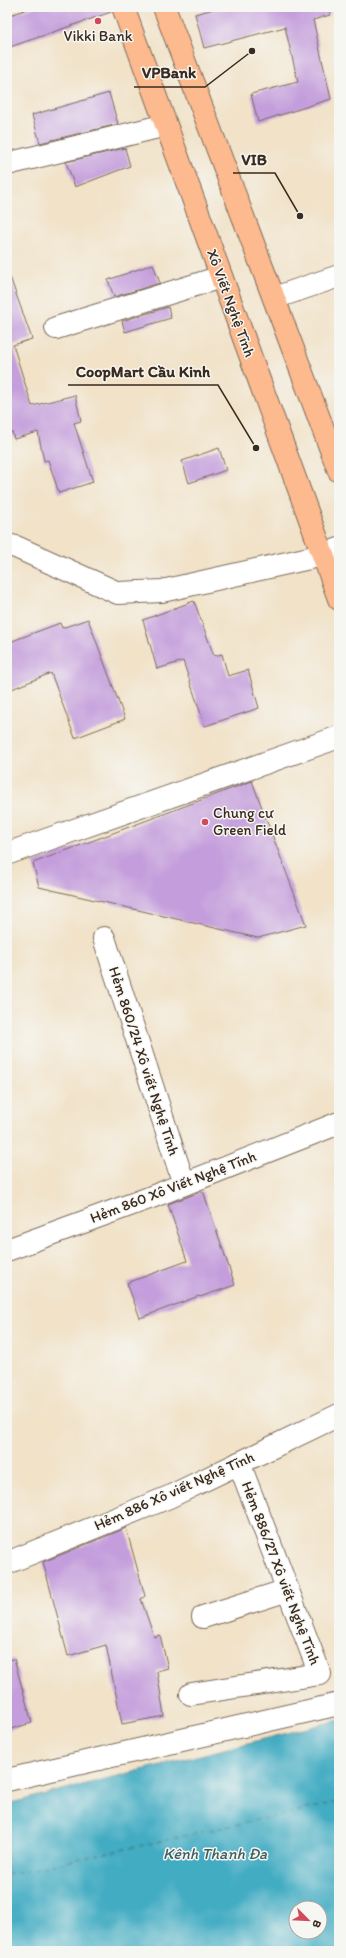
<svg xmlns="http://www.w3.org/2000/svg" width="346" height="1958" font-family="Itim,sans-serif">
  <rect width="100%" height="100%" fill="#f6f6f2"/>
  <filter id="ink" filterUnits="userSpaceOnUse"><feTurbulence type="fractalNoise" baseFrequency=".025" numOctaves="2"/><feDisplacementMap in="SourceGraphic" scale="8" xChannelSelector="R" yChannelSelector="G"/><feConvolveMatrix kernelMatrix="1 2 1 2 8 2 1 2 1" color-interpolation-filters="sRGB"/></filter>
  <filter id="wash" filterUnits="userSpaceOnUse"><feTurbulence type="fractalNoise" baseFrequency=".012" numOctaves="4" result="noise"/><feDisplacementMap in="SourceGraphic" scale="16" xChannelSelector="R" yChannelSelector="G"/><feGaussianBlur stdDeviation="0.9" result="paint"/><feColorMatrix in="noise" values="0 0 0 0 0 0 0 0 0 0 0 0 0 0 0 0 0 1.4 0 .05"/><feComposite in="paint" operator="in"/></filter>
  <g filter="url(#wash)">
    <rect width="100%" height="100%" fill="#f1e2c8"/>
    <!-- water -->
    <path fill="#43acc3" stroke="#3f6b70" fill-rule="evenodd" d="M 339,1720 L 339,1951 L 7,1951 L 7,1804 ZM 296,1908 L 320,1908 L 320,1932 L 296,1932 Z"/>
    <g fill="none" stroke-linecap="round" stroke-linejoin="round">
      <!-- ferry -->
      <path stroke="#3e5e60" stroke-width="1" stroke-dasharray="5 4" stroke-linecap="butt" d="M 7,1875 L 339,1802"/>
    </g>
    <g id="blocks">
      <!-- building -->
      <g fill="#c49edc">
        <path d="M 34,7 L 111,7 L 111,12 L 7,48 L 7,16 Z"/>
        <path d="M 221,7 L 329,7 L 330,15 L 313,20 L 331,99 L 258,122 L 251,94 L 298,82 L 285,27 L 204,48 L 195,14 Z"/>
        <path d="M 109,93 L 118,124 L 40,143 L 32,115 Z"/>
        <path d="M 125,148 L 130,166 L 75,187 L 66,162 Z"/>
        <path d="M 153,264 L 160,283 L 114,297 L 108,280 Z"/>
        <path d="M 10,277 L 32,339 L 13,345 L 32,406 L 75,395 L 81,421 L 74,423 L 93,482 L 59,493 L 48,460 L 44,461 L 38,432 L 14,439 L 12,432 L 7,434 L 7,278 Z"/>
        <path d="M 168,307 L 171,318 L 125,332 L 122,321 Z"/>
        <path d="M 219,448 L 226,470 L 189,483 L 182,461 Z"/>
        <path d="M 194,601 L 214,656 L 222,654 L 228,676 L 248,670 L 259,708 L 205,726 L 183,661 L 157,669 L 143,620 Z"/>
        <path d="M 88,619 L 125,719 L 75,738 L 51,673 L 7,691 L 7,643 L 60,623 L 62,628 Z"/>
        <path d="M 252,781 L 306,925 L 258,938 L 39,887 L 33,863 Z"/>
        <path d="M 203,1191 L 235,1285 L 200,1297 L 199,1296 L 140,1318 L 127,1283 L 187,1261 L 168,1204 Z"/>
        <path d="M 126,1528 L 145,1596 L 141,1599 L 154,1637 L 160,1635 L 168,1668 L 157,1671 L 164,1716 L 122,1724 L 106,1645 L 68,1656 L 43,1562 Z"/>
        <path d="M 14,1659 L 32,1723 L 7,1730 L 7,1660 Z"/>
      </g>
    </g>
  </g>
  <g filter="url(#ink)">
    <use href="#blocks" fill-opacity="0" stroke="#7b6a5a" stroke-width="1"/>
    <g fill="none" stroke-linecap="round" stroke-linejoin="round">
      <defs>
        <g id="minor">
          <path d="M 7,164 L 166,125"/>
          <path d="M 274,298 L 339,276"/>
          <path d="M 56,328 L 221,277"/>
          <path d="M 7,545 L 16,547 L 118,593 L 162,591 L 323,555 L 339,549"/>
          <path d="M 9,853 L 339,737"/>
          <path d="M 104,938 L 184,1184"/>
          <path d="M 7,1250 L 149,1198 L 339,1123"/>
          <path d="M 7,1563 L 169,1497 L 339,1415"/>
          <path d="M 203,1617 L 288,1590"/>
          <path d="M 191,1694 L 320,1674 L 239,1463"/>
          <path d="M 7,1780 L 339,1704"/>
        </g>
        <g id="major">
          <path d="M 123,7 L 339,599"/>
          <path d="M 164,7 L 339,471"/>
        </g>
      </defs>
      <!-- minor casing -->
      <use href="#minor" stroke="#7b6a5a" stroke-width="24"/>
      <!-- major casing -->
      <use href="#major" stroke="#7b6a5a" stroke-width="24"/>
      <!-- minor -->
      <use href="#minor" stroke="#fff" stroke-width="22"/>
      <!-- major -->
      <use href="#major" stroke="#fcba8e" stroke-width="22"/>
    </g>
  </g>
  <!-- markers -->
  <g fill="#d1495b" stroke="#f6f6f2" stroke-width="1.5">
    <circle cx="98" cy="21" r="4"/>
    <circle cx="205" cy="822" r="4"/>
  </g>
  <g text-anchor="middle" stroke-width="3" stroke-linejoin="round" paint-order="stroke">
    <!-- poi labels -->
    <g font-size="15" fill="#3b2a1e" stroke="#f6f6f2">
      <text x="98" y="41">Vikki Bank</text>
      <text x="213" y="818" text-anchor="start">Chung cư<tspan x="213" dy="17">Green Field</tspan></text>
    </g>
    <!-- street labels -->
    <g font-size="15" fill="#3b2a1e" stroke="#f6f6f2">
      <text transform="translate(231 303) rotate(70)" y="5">Xô Viết Nghệ Tĩnh</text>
      <text transform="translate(144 1061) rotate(72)" y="5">Hẻm 860/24 Xô viết Nghệ Tĩnh</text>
      <text transform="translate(173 1187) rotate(-21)" y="5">Hẻm 860 Xô Viết Nghệ Tĩnh</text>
      <text transform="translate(174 1491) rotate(-24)" y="5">Hẻm 886 Xô viết Nghệ Tĩnh</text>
      <text transform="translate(281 1573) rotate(69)" y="5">Hẻm 886/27 Xô viết Nghệ Tĩnh</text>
    </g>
    <!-- water labels -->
    <g font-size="16" font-style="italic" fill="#3e5e60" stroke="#f6f6f2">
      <text x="215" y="1859">Kênh Thanh Đa</text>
    </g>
  </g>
  <!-- callouts -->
  <path fill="none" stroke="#3b2a1e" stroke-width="1.5" d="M252 51L205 87H134M300 216L275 173H233M256 448L218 385H68"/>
  <g fill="#3b2a1e" stroke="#f6f6f2" stroke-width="1.5">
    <circle cx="252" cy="51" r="4"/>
    <circle cx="300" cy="216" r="4"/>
    <circle cx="256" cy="448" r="4"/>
  </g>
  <g font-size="16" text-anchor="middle" font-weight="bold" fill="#3b2a1e" stroke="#f6f6f2" stroke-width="3" stroke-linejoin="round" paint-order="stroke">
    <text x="169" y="78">VPBank</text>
    <text x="254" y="165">VIB</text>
    <text x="143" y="377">CoopMart Cầu Kinh</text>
  </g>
  <!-- margin -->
  <rect width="346" height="1958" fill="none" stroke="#f6f6f2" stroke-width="24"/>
  <!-- north arrow -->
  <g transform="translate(308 1920) rotate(114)"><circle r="19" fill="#f6f6f2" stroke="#aba49d"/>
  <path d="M0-3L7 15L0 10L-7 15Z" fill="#d1495b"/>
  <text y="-6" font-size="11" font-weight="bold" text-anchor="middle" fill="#3b2a1e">B</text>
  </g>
</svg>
